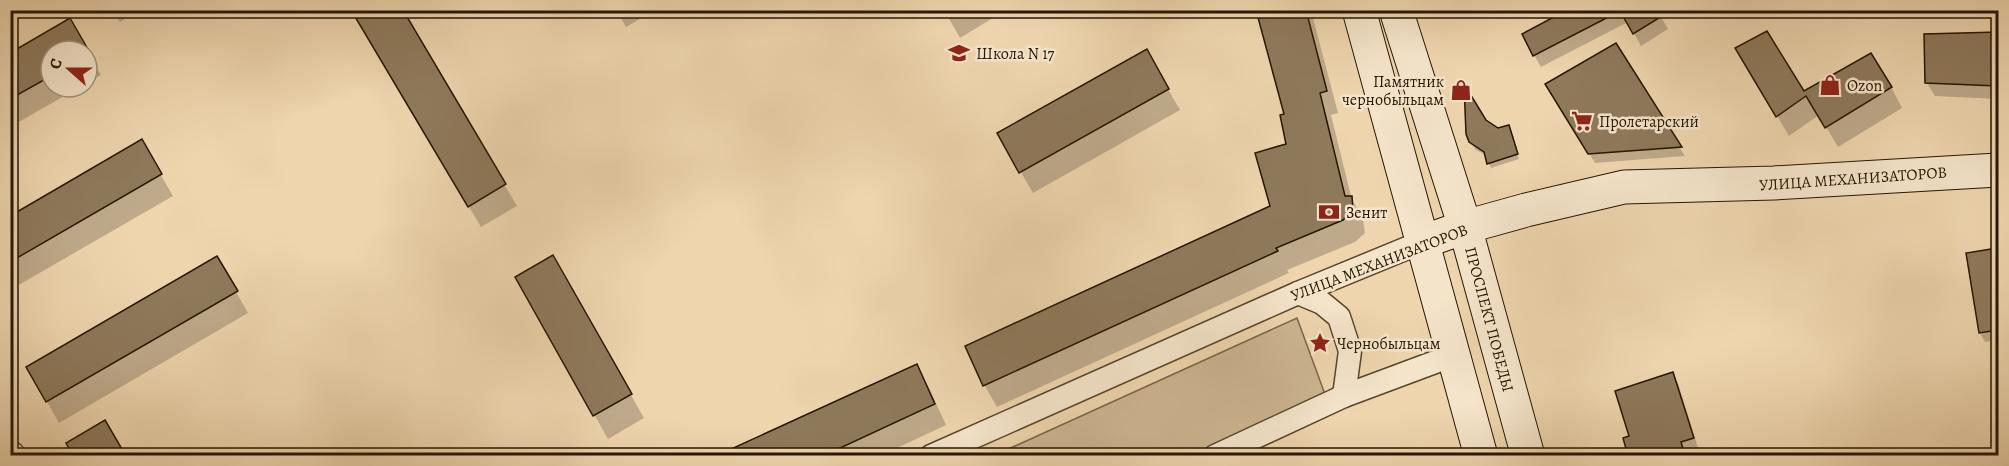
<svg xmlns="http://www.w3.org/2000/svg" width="2009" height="466" font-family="Alegreya,serif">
  <rect width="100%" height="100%" fill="#eed5ae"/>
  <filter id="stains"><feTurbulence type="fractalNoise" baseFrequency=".00333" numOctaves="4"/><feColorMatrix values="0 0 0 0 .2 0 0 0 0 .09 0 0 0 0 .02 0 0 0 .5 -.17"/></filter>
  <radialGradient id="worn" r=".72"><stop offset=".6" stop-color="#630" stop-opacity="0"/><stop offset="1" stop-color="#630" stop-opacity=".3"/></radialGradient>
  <!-- green -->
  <path fill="#ccb591" stroke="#786649" stroke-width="1.5" d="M 1297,318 L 1326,397 L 1190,455 L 993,456 Z"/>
  <!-- shadow -->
  <g fill="#0003">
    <path d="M 113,10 L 139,10 L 120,22 Z"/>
    <path d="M 352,10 L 401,10 L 517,206 L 481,227 Z"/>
    <path d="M 616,10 L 655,10 L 626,27 Z"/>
    <path d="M 944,10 L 1006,10 L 960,38 Z"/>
    <path d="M 1258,10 L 1311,10 L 1338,113 L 1331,115 L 1352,200 L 1363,219 L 1365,233 L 1355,242 L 1287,270 L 1289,273 L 997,407 L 985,386 L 967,346 L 1272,207 L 1288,145 L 1286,115 Z"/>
    <path d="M 1569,10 L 1657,10 L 1668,29 L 1641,46 L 1628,22 L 1541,67 L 1534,55 Z"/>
    <path d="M 1797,10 L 1866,10 L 1866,15 L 1801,18 Z"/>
    <path d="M 70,20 L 101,75 L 87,83 L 87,51 L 51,51 L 51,87 L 80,87 L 10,127 L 10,54 Z"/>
    <path d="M 1998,34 L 1998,99 L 1935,96 L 1927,83 L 1926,35 Z"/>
    <path d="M 1616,45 L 1680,148 L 1685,156 L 1595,163 L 1547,85 Z"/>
    <path d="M 1737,48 L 1803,93 L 1891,87 L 1902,108 L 1838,147 L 1819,115 L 1789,136 Z"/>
    <path d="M 1146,51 L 1180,110 L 1033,193 L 999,134 Z"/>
    <path d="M 1485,121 L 1498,130 L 1509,127 L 1519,159 L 1491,168 L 1486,155 L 1476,150 L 1468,138 Z"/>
    <path d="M 141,141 L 173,196 L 10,290 L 10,217 Z"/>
    <path d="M 1998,249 L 1998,340 L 1985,342 L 1980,333 L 1968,254 Z"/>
    <path d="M 553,257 L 644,418 L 608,439 L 517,278 Z"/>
    <path d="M 217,258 L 248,313 L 59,423 L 28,368 Z"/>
    <path d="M 916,366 L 928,386 L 946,425 L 880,456 L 720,456 Z"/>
    <path d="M 1673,374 L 1678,383 L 1698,448 L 1685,452 L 1686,456 L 1630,456 L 1631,437 Z"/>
  </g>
  <!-- building -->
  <g fill="#8e795b" stroke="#251601" stroke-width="1.5">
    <path d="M 351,10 L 403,10 L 506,184 L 468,207 Z"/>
    <path d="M 1256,10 L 1306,10 L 1327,91 L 1320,93 L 1345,196 L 1352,196 L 1353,210 L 1343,220 L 1276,248 L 1278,251 L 983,386 L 965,346 L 1270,206 L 1255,153 L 1286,144 L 1280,115 L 1284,114 Z"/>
    <path d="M 1567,10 L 1672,10 L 1633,34 L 1620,11 L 1533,56 L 1522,34 Z"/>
    <path d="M 70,18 L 89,51 L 51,51 L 51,76 L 10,99 L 10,53 Z"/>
    <path d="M 1767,31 L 1804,91 L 1871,53 L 1892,87 L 1825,128 L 1806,96 L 1776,117 L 1735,48 Z"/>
    <path d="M 1998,32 L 1998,86 L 1925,83 L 1924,34 Z"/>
    <path d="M 1616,43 L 1682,147 L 1588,154 L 1545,84 Z"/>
    <path d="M 1147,49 L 1169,89 L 1019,173 L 997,133 Z"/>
    <path d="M 1464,84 L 1486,120 L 1498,128 L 1509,125 L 1518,154 L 1487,164 L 1484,152 L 1469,142 L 1466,134 Z"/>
    <path d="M 142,139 L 162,174 L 10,262 L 10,216 Z"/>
    <path d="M 1998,248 L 1998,330 L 1979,333 L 1966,253 Z"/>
    <path d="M 553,255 L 632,394 L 593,416 L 515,277 Z"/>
    <path d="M 217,256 L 238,291 L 46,402 L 26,367 Z"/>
    <path d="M 917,364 L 935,404 L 823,456 L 716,456 Z"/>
    <path d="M 1673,372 L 1694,438 L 1681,442 L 1685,456 L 1628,456 L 1623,438 L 1629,436 L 1615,391 Z"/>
    <path d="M 105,420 L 126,456 L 73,456 L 66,443 Z"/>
  </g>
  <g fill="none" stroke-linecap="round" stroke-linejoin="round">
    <defs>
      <g id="minor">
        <path d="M 1298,293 L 1322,303 L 1339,317 L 1350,351 L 1344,396"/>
        <path d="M 931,456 L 1298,293 L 1422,242"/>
        <path d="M 1215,456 L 1344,396 L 1454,355"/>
      </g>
      <path id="tertiary" d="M 10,455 L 11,456"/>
      <g id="secondary">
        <path d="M 1359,10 L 1481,456"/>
        <path d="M 1396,10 L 1465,227 L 1528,456"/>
        <path d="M 1422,242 L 1465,227 L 1526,210 L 1624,187 L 1774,183 L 1998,170"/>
      </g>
    </defs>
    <!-- minor casing -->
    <use href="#minor" stroke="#57462c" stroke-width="25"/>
    <!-- tertiary casing -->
    <use href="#tertiary" stroke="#57462c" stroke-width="31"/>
    <!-- secondary casing -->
    <use href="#secondary" stroke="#251601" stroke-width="35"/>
    <!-- minor -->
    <use href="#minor" stroke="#f4e4ca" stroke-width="22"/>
    <!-- tertiary -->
    <use href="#tertiary" stroke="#f4e4ca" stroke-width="28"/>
    <!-- secondary -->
    <use href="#secondary" stroke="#f4e4ca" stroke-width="33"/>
  </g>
  <!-- icons -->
  <defs>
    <symbol id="school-bare" viewBox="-9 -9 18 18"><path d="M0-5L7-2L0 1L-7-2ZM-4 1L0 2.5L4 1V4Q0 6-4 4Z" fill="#8f2418" stroke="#f4e4ca" stroke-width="2.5" paint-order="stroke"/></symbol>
    <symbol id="shop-bare" viewBox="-9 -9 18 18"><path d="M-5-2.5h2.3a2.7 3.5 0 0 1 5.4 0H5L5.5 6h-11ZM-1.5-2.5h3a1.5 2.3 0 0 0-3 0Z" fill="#8f2418" stroke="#f4e4ca" stroke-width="2.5" paint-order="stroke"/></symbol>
    <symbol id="supermarket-bare" viewBox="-9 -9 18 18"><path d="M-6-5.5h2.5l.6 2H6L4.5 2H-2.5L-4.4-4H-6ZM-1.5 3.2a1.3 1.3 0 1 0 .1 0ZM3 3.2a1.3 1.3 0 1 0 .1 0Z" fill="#8f2418" stroke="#f4e4ca" stroke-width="2.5" paint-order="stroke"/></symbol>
    <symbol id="bank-bare" viewBox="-9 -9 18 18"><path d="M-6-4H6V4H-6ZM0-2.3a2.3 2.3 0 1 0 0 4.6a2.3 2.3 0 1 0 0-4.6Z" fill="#8f2418" stroke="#f4e4ca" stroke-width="2.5" paint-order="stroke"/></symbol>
    <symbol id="sight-bare" viewBox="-9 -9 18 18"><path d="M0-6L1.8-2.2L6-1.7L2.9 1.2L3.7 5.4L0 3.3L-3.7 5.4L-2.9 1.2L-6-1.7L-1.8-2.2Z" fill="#8f2418" stroke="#f4e4ca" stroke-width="2.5" paint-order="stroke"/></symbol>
  </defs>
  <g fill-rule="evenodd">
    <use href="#school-bare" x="944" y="38" width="30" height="30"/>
    <use href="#shop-bare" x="1815" y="70" width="30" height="30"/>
    <use href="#shop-bare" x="1446" y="75" width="30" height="30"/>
    <use href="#supermarket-bare" x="1567" y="106" width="30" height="30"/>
    <use href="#bank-bare" x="1314" y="197" width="30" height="30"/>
    <use href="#sight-bare" x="1305" y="328" width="30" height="30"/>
  </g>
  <g text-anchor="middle" stroke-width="5" stroke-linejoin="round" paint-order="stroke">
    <!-- poi labels -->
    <g font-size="16" fill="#251601" stroke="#f4e4ca" text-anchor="start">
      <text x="976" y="59">Школа N 17</text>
      <text x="1444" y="87" text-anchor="end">Памятник<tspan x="1444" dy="18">чернобыльцам</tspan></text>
      <text x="1847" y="91">Ozon</text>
      <text x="1599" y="127">Пролетарский</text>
      <text x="1346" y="218">Зенит</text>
      <text x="1337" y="349">Чернобыльцам</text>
    </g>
    <!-- street labels -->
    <g font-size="16" fill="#251601" stroke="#f4e4ca">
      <text transform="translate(1853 178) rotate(-4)" y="6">УЛИЦА МЕХАНИЗАТОРОВ</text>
      <text transform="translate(1379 262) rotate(-21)" y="6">УЛИЦА МЕХАНИЗАТОРОВ</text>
      <text transform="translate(1490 319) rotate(75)" y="6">ПРОСПЕКТ ПОБЕДЫ</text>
    </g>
  </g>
  <!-- margin -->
  <rect width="2009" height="466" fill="none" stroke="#eed5ae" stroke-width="36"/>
  <rect x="12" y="12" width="1985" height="442" fill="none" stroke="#251601" stroke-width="3"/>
  <rect x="18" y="18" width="1973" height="430" fill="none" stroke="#251601" stroke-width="1.5"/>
  <!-- north arrow -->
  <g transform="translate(69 69) rotate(291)"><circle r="28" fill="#f4e4ca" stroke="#a1927a" stroke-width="1.5"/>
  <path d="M0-4.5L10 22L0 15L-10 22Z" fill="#8f2418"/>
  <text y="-9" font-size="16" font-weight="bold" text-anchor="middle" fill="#251601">С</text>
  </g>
  <rect width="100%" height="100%" filter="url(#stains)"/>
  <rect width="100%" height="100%" fill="url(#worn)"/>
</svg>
